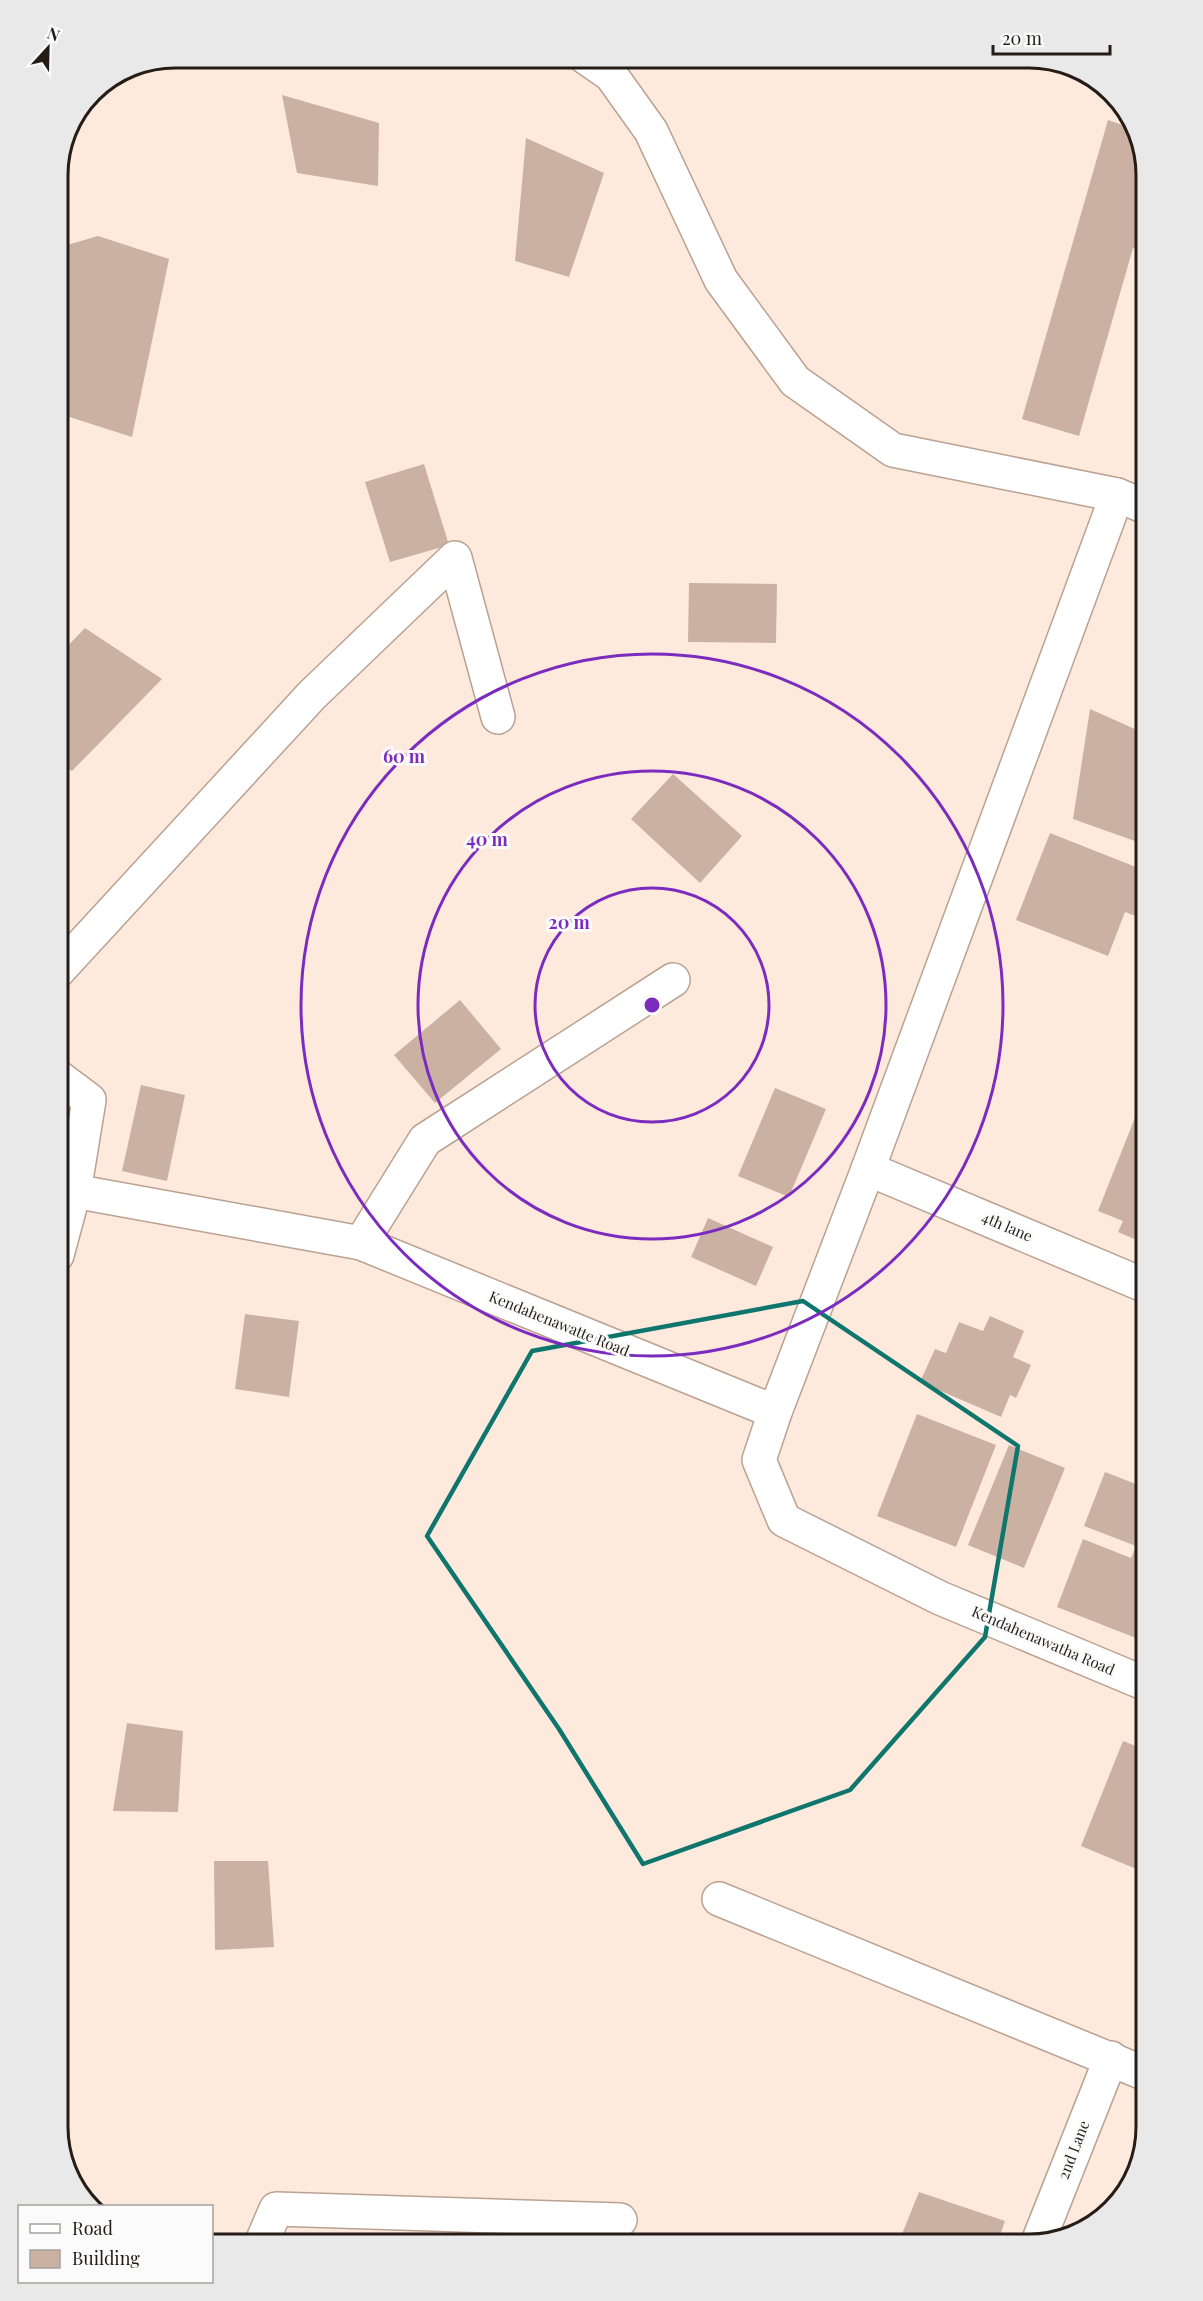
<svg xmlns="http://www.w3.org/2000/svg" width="1203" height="2301" font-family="'Playfair Display',serif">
  <rect width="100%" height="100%" fill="#feeadd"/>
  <!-- building -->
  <g fill="#cab1a2">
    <path d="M 282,95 L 379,123 L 378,186 L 297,173 Z"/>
    <path d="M 1108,120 L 1137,130 L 1146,174 L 1146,251 L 1133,248 L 1079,436 L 1022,419 Z"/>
    <path d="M 526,138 L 604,173 L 569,277 L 515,261 Z"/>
    <path d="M 98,236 L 169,259 L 132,437 L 57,413 L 57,248 Z"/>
    <path d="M 424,464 L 449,545 L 390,562 L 365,482 Z"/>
    <path d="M 689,583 L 777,584 L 776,643 L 688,642 Z"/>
    <path d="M 85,628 L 162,679 L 72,771 L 57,762 L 57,657 Z"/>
    <path d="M 1090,709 L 1146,734 L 1146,845 L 1073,819 Z"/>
    <path d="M 673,774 L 742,836 L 700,883 L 631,819 Z"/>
    <path d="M 1050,833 L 1146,871 L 1146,920 L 1125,912 L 1108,956 L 1016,920 Z"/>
    <path d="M 460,1000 L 501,1049 L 435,1103 L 394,1055 Z"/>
    <path d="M 141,1085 L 185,1095 L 167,1181 L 122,1171 Z"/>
    <path d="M 775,1088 L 826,1109 L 789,1197 L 738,1176 Z"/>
    <path d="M 1140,1105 L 1146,1107 L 1146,1244 L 1118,1232 L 1123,1221 L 1098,1211 Z"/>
    <path d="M 708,1218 L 773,1247 L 756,1286 L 691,1257 Z"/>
    <path d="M 245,1314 L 299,1321 L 289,1397 L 235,1389 Z"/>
    <path d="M 990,1316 L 1024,1331 L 1013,1357 L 1031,1365 L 1016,1398 L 1010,1395 L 1001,1417 L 920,1382 L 935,1349 L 946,1353 L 959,1322 L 983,1331 Z"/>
    <path d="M 917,1414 L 996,1445 L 956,1547 L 877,1516 Z"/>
    <path d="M 1009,1445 L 1065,1468 L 1024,1568 L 968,1545 Z"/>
    <path d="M 1105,1472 L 1146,1488 L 1146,1642 L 1057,1607 L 1083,1539 L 1131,1558 L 1136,1546 L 1084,1526 Z"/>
    <path d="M 127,1723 L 183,1731 L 178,1812 L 113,1811 Z"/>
    <path d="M 1123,1741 L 1146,1750 L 1146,1873 L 1081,1846 Z"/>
    <path d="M 214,1861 L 268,1861 L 274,1947 L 215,1950 Z"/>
    <path d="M 919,2192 L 1005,2221 L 997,2244 L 898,2244 Z"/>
  </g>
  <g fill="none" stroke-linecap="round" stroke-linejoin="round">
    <defs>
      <g id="minor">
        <path d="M 585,57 L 611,75 L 651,131 L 721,280 L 795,381 L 893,450 L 1117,495 L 1146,507"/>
        <path d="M 57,972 L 312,695 L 455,558 L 498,717"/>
        <path d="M 868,1169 L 1146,1286"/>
        <path d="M 57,1188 L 361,1243 L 775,1412 L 759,1460 L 784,1520 L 940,1598 L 1146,1684"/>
        <path d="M 361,1243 L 425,1140 L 673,980"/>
        <path d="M 57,1255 L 74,1192 L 89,1100 L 57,1076"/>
        <path d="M 775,1412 L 868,1169 L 1117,495"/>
        <path d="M 719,1899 L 1146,2074"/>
        <path d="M 1038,2242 L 1111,2058"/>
        <path d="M 261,2244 L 276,2209 L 620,2220"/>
      </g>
    </defs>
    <!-- minor casing -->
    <use href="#minor" stroke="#baa292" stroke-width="36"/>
    <!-- minor -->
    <use href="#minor" stroke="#fff" stroke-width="33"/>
  </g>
  <!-- marked area -->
  <path fill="none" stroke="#0f766e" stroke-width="4.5" stroke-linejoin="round" d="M 803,1301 L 1018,1446 L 985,1637 L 850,1790 L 643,1864 L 559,1729 L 427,1536 L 532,1351 Z"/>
  <!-- distance rings -->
  <g fill="none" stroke="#7b2cbf" stroke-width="3">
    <circle cx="652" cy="1005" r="117"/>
    <circle cx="652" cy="1005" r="234"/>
    <circle cx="652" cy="1005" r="351"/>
  </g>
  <g text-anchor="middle" stroke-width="6" stroke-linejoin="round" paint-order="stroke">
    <!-- street labels -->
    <g font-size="15" fill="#251c16" stroke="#fbfbfb">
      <text transform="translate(1007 1227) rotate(23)" y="5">4th lane</text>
      <text transform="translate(559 1324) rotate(22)" y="5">Kendahenawatte Road</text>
      <text transform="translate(1043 1641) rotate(23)" y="5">Kendahenawatha Road</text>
      <text transform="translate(1074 2150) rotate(-69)" y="5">2nd Lane</text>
    </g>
  </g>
  <!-- crop -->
  <path d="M0 0H1203V2301H0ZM175 68H1029A107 107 0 0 1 1136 175V2127A107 107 0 0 1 1029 2234H175A107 107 0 0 1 68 2127V175A107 107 0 0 1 175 68Z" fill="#eae9e9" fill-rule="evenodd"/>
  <path fill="none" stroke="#251c16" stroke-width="3" d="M175 68H1029A107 107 0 0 1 1136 175V2127A107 107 0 0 1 1029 2234H175A107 107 0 0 1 68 2127V175A107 107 0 0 1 175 68Z"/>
  <circle cx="652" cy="1005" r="9" fill="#7b2cbf" stroke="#fbfbfb" stroke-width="3"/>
  <g font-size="18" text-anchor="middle" font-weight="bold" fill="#7b2cbf" stroke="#fbfbfb" stroke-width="6" stroke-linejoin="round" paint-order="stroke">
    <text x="404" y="763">60 m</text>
    <text x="487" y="846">40 m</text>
    <text x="569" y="929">20 m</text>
  </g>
  <!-- legend -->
  <rect x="18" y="2205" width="195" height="78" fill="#fbfbfb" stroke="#a5a29f" stroke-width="1.5"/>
  <rect x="30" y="2224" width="30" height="9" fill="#ffffff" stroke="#a5a29f" stroke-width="1.5"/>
  <text x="72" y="2235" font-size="18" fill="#251c16">Road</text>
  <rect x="30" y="2250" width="30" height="18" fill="#cab1a2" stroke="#a5a29f" stroke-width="1.5"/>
  <text x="72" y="2265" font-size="18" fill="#251c16">Building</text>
  <!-- north arrow -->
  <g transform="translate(48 48) rotate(22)" stroke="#fbfbfb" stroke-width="4.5" paint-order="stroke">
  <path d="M0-4.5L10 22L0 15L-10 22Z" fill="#251c16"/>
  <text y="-9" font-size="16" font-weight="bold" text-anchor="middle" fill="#251c16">N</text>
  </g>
  <!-- scale -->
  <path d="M993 45v9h117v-9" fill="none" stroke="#251c16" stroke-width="3"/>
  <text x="1002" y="45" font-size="18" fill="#251c16" stroke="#fbfbfb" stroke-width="4.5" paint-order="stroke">20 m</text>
</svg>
